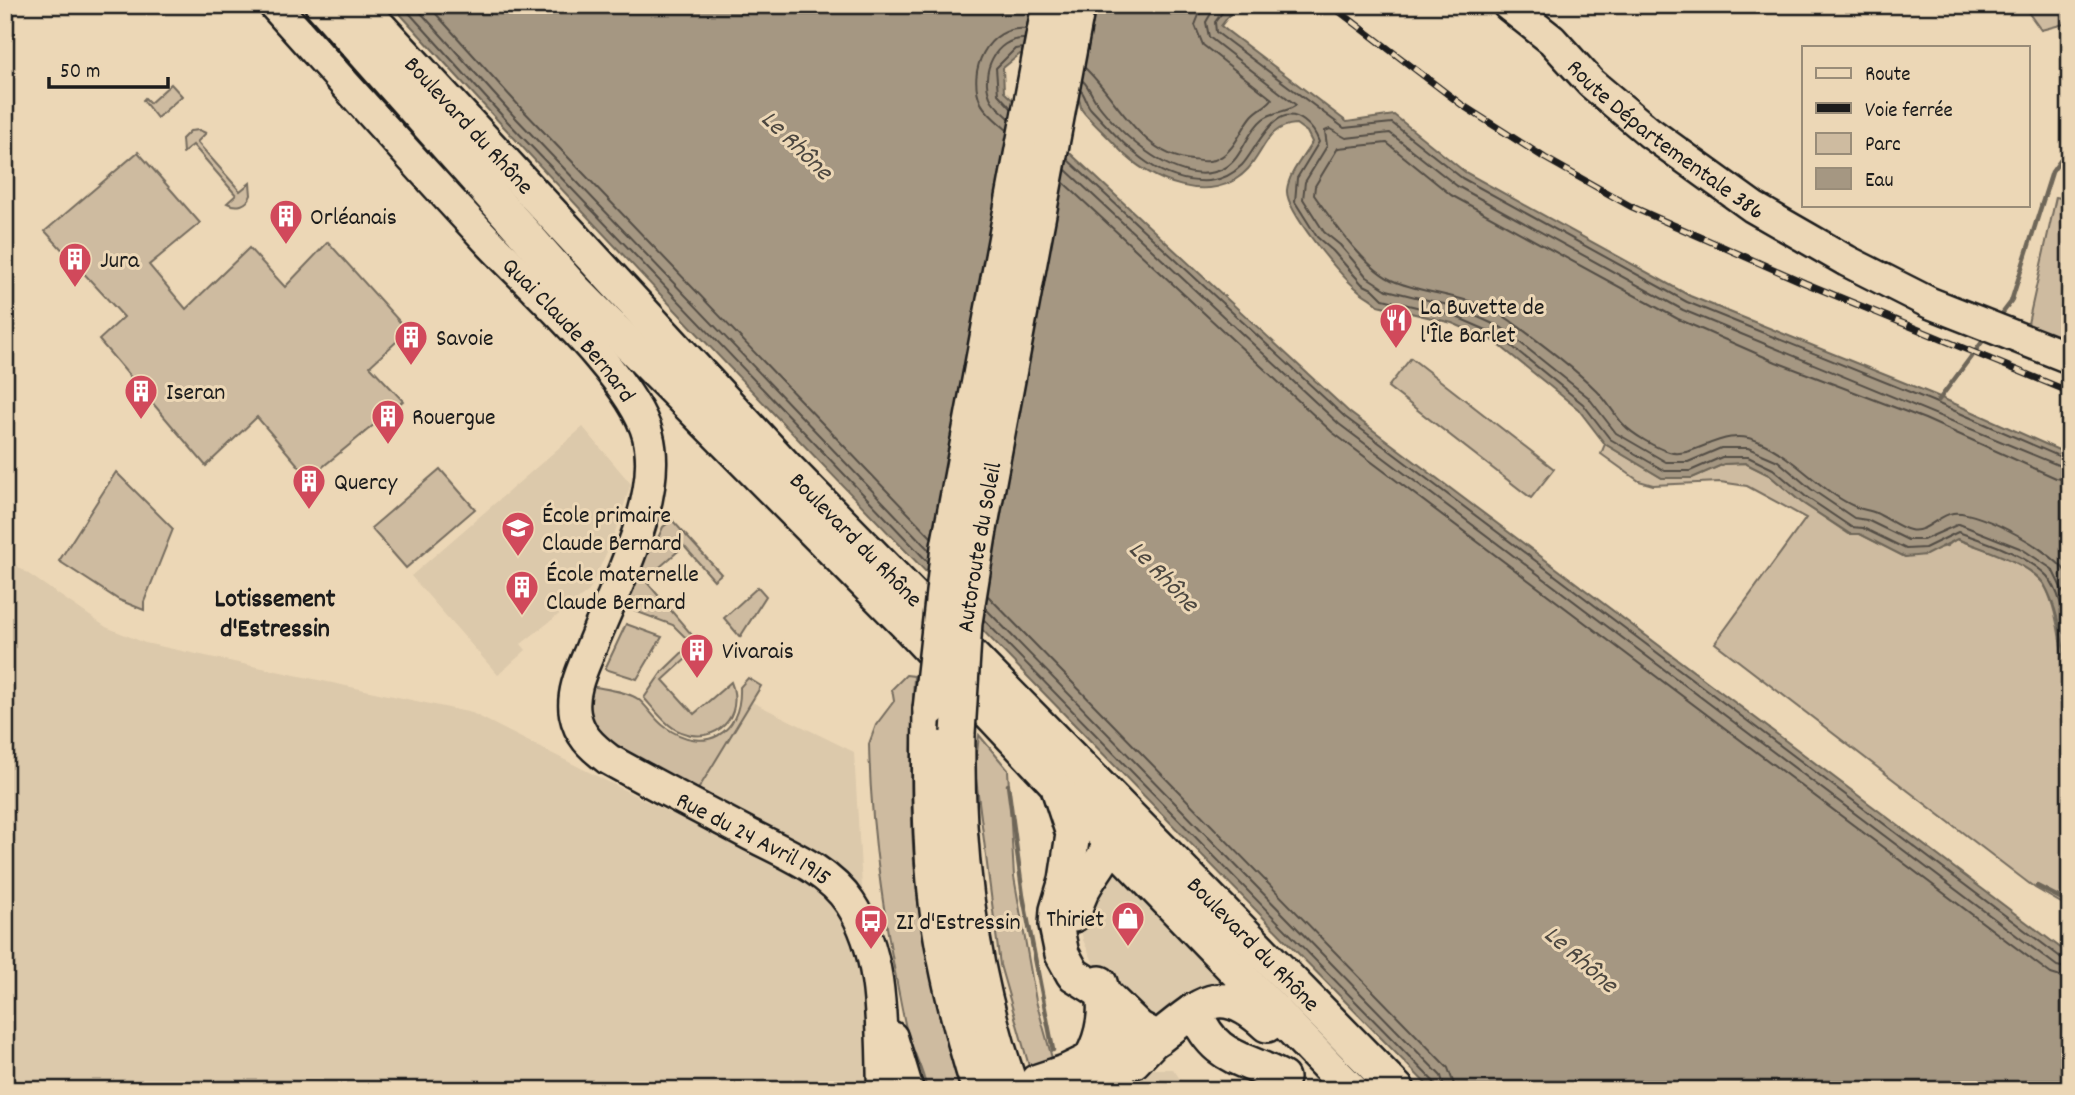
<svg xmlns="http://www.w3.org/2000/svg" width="2075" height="1095" font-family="Dekko,sans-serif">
  <rect width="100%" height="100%" fill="#ecd7b6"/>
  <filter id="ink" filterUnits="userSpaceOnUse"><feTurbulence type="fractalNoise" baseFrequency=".0143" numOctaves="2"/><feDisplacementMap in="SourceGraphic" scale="14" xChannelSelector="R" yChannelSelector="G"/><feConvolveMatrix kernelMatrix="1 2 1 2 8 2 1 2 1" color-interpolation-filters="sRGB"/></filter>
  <g filter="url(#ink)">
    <!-- built -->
    <g fill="#dcc9ab">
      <path d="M 583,427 L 631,484 L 612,541 L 589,591 L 521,644 L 526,650 L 498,675 L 411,576 Z"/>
      <path d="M 5,558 L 106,627 L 145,643 L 472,713 L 672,814 L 696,793 L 752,702 L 854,752 L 874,1090 L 5,1090 Z"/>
      <path d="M 1118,867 L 1223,976 L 1166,1023 L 1143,1017 L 1095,966 L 1083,940 L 1080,923 L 1101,872 Z"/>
      <path d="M 1143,1069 L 1173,1069 L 1188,1090 L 1098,1090 L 1094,1082 Z"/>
    </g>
    <!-- green -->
    <g fill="#cebba0" stroke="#756c5e" stroke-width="2">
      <path d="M 2023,5 L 2070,5 L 2070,28 L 2064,24 L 2041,30 Z"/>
      <path d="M 171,84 L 182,96 L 157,118 L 143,100 L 145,98 L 150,103 Z"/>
      <path d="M 199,130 L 206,133 L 197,142 L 240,191 L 250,183 L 251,195 C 247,206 237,208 227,203 L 236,195 L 193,145 L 183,153 L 182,139 L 190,131 Z"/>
      <path d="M 138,152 L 200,223 L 149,265 L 186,309 L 249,248 L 285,287 L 328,242 L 408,331 L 370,366 L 403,401 L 309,478 L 257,417 L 206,466 L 99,340 L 124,317 L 45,231 Z"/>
      <path d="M 2056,197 L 2070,200 L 2070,345 L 2027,328 Z"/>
      <path d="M 1411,358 L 1554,469 L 1531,498 L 1388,387 Z"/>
      <path d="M 1605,444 L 1662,478 L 1692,478 L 1724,464 L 1745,463 L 1769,475 L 1801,502 L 1849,534 L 1860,534 L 1905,557 L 1947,546 L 1956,539 C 1984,549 2022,559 2042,582 C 2075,625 2070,844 2070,908 L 2035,888 L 1715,643 L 1806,518 L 1747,486 L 1720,482 L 1653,485 L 1639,481 L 1601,454 Z"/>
      <path d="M 440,469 L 475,509 L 406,568 L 371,528 Z"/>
      <path d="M 116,472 L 173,529 L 144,602 L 144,610 L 119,600 L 59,561 Z"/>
      <path d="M 672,520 L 721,574 L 714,580 L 684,546 L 645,580 L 692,635 L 687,639 L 673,625 L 624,607 L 647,551 L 653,549 L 663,527 Z"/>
      <path d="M 758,587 L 766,596 L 740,637 L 724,618 Z"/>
      <path d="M 626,624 L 662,637 L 637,679 L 605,669 Z"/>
      <path d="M 694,641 L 699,647 L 663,680 L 694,714 L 731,682 C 745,716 716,746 681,732 C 666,726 655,710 644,698 L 662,672 Z"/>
      <path d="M 906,675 L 914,676 C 911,746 909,816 916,885 C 923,954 941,1024 960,1090 L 927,1090 C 923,1067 910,1047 905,1024 C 886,931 871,839 869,744 L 876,725 L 894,701 L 892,689 Z"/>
      <path d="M 748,678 L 761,686 L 696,793 C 668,776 612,751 595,724 C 588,712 589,699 591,686 C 604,689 627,691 638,699 C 648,707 654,719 665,727 C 704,755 742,735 740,687 Z"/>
      <path d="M 979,735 L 1008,770 L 1014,877 L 1036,1001 L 1052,1058 L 1029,1066 L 1000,965 L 975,771 Z"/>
    </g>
    <!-- water -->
    <path fill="#a59782" stroke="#6e6659" stroke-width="2" d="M 392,5 L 1237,5 L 1221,26 L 1347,122 L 1394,115 L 1465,172 L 1690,296 L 1935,395 L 2070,455 L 2070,685 C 2063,653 2061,613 2044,584 C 2030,563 1980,548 1957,539 L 1926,555 L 1905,557 L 1860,534 L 1850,534 L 1801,502 L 1769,475 L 1745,463 L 1724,464 L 1692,478 L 1662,478 L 1605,444 L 1578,409 L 1494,341 L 1452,323 L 1378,305 C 1371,297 1364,296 1357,289 C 1339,275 1285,210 1287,190 C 1289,172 1304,157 1312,142 L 1307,132 L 1296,124 C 1267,126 1265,150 1248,169 C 1212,208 1149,181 1119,149 C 1111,139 1087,118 1082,110 C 1080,107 1081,103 1079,100 C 1070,83 1038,60 1020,54 L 1003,68 L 1004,92 L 1349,412 L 2070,955 L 2070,1090 L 1432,1090 C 1082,732 729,376 392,5 Z"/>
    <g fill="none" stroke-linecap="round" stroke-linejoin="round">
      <!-- shore -->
      <g stroke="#534d45" stroke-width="2">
        <path d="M 402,5 L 507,121 L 928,562"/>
        <path d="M 414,5 L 513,115 L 929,550"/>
        <path d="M 428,5 L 521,108 L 931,537"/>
        <path d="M 1228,5 L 1215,22 L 1216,32 L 1344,128 L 1392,123 L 1462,178 L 1687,302 L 1932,401 L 2070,461"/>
        <path d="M 1085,68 C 1118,99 1140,155 1192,160 C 1201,161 1211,163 1219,158 C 1235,150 1241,129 1252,116 C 1258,109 1267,106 1272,99 L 1203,45 L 1195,25 L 1203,5"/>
        <path d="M 1083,81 C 1090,88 1091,95 1097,103 C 1120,134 1179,190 1223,169 C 1243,159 1246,132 1263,119 C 1273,111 1290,112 1296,105 L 1209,37 L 1206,22 L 1216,5"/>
        <path d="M 1081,91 C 1086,96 1086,104 1091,109 C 1124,144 1156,184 1209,181 C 1222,180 1234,173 1242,165 C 1257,149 1275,99 1304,121 C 1312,127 1316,133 1319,142 L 1297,178 L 1295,202 L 1317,237 L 1333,251 L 1362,284 L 1374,290 L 1383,299 L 1454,316 L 1498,335 L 1583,404 L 1610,439 L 1665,471 L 1690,471 L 1722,457 L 1748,457 L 1773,469 L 1805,496 L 1851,527 L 1863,528 L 1906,549 L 1925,548 L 1958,532 C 1987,542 2025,554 2047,576 C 2063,594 2065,628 2070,650"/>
        <path d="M 1011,108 L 998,94 L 996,68 L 1015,49 L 1022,48"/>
        <path d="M 1009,118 C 1003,112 993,105 990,97 C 980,73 995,38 1024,39"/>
        <path d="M 1007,130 C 998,122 986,113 981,103 C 966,71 988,25 1026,29"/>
        <path d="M 1068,160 L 1345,417 L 2063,959 L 2070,960"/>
        <path d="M 1066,170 L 1339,424 L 2057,966 L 2070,969"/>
        <path d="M 1064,183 L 1332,432 L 2051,974 L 2070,980"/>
        <path d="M 2070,470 L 1683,310 L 1457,186 L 1390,133 L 1346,138 L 1330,129 L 1325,131 L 1327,146 L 1305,182 L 1303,199 L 1324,232 L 1340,245 L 1367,277 L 1387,290 L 1456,307 L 1502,328 L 1588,397 L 1616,433 L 1666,462 L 1688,462 L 1721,448 L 1748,448 L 1778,461 L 1811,489 L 1854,518 L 1867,520 L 1908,540 L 1923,540 L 1959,524 L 2022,549 L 2052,569 L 2070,606"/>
        <path d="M 2070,481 L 2056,478 L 1925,419 L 1776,362 L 1678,319 L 1451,195 L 1387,143 L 1338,148 L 1315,186 L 1314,195 C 1332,220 1366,271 1396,282 C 1433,296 1477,296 1511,321 C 1539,342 1572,366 1597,391 C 1607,401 1614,414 1623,424 C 1632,434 1656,448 1669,452 C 1695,460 1723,424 1760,442 C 1796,458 1821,492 1856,507 C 1863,510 1870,510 1876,513 C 1887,518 1898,527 1910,530 C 1926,534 1938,515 1953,513 C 1981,510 2058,553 2070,578"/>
        <path d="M 988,596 L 1448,1068 L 1456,1090"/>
        <path d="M 986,609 L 1441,1076 L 1445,1090"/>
        <path d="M 984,620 L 1434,1082 L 1437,1090"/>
      </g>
      <!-- stream -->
      <g stroke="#6e6659" stroke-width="4.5">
        <path d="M 1998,319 L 2011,302 L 2052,172 L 2070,147"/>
        <path d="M 1938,401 L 1985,338"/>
        <path d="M 1008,785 L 1023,896 L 1053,1050"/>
        <path d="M 2037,886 L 2070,903"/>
      </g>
      <defs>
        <g id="major">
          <path id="s1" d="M 274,5 C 345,84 416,164 488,241 C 532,288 633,378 648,436 C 664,498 614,589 591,648 C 583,668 571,691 575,714 C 579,735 591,746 608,759 C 653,784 699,808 745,832 C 780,851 827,868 850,903 C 885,956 881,1029 883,1090"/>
          <path id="s2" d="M 1508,5 L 1552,40 L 1591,83 L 1649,132 L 1753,207 L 1847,261 L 1930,303 L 2070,358"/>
          <path d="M 892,1037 L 908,1090"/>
          <path d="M 1084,1073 L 1092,1074 L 1134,1063 L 1158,1038"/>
          <path d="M 1036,1080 L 1066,1070 L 1124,1042 L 1158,1038"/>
        </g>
        <g id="highway">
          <path d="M 322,5 L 573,288 L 906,624 L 1112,843 L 1351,1090"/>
          <path id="s3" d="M 359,5 L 784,465 L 1398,1090"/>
          <path d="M 930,709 C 929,773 929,838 936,902 C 943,965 960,1029 979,1090"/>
          <path d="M 958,733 C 956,854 972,976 1012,1090"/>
          <path d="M 1059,791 L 1073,834 L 1066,880 L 1057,910 L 1056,925 L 1062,954 L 1073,974 L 1103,993 L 1139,1028 L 1158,1038 C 1202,1004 1219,981 1267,1025"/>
          <path d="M 1074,915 C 1081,875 1111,864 1114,823"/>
          <path d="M 1194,1010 C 1215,1060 1238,1055 1282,1078"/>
          <path d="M 1091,1058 C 1103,1037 1109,1007 1100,983"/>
        </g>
      </defs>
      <!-- major casing -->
      <use href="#major" stroke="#1c1c1c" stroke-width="35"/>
      <!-- highway casing -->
      <use href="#highway" stroke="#1c1c1c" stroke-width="38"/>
      <!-- major -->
      <use href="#major" stroke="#ecd7b6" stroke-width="30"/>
      <!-- highway -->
      <use href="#highway" stroke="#ecd7b6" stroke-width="33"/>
      <defs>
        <path id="rail" d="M 1331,5 L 1462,105 L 1545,158 L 1630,206 L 1805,283 L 2070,392"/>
      </defs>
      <!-- rail casing -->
      <use href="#rail" stroke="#1c1c1c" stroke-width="7"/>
      <!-- rail -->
      <use href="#rail" stroke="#ecd7b6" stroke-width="4.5" stroke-dasharray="13" stroke-linecap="butt"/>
      <defs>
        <g id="highway-bridge">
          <path d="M 930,709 L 948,547 L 1049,5"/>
          <path id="s4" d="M 958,733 L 965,622 L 979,535 L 1078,5"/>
        </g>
      </defs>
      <!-- highway-bridge casing -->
      <use href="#highway-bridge" stroke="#1c1c1c" stroke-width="38" stroke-linecap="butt"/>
      <!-- highway-bridge -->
      <use href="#highway-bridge" stroke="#ecd7b6" stroke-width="33"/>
    </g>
  </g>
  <!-- icons -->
  <defs>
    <symbol id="building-pin" viewBox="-11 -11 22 30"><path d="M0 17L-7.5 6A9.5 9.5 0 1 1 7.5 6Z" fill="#d1495b" stroke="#ecd7b6"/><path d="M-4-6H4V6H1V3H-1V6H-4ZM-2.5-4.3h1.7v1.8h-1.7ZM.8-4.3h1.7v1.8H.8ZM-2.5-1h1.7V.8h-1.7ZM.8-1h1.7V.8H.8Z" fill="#fff"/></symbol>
    <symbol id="restaurant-pin" viewBox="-11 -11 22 30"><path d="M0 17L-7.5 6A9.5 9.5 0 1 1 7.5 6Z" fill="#d1495b" stroke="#ecd7b6"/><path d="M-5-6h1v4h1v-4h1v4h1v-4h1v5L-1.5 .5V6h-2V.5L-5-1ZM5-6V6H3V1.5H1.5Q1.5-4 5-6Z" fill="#fff"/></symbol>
    <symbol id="school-pin" viewBox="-11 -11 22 30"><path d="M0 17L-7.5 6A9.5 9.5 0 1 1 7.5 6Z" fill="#d1495b" stroke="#ecd7b6"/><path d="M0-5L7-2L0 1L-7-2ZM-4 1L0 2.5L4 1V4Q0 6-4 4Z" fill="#fff"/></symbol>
    <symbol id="shop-pin" viewBox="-11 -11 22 30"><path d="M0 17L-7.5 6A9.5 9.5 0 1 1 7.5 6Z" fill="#d1495b" stroke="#ecd7b6"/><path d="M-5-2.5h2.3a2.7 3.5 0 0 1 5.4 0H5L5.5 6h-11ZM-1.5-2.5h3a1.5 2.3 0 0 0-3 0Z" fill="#fff"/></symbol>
    <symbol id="bus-pin" viewBox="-11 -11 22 30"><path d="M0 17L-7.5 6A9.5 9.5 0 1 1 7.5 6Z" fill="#d1495b" stroke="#ecd7b6"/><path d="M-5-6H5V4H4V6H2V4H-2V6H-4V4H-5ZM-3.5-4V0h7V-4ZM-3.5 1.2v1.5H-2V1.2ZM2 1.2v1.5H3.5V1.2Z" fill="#fff"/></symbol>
  </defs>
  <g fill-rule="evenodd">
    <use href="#building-pin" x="267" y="197" width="38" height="52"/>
    <use href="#building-pin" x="56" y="240" width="38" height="52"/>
    <use href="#restaurant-pin" x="1377" y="301" width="38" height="52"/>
    <use href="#building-pin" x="392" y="318" width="38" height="52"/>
    <use href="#building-pin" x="122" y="372" width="38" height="52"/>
    <use href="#building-pin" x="369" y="397" width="38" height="52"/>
    <use href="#building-pin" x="290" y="462" width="38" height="52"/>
    <use href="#school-pin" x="499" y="509" width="38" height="52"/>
    <use href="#building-pin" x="503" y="568" width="38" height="52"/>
    <use href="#building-pin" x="678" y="631" width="38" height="52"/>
    <use href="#shop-pin" x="1109" y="899" width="38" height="52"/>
    <use href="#bus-pin" x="852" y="902" width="38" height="52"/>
  </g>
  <g text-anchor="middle" stroke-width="6" stroke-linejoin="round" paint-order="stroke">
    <!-- street labels -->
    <g font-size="24" fill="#1c1c1c" stroke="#ecd7b6">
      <text dy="8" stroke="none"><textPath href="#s3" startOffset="163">Boulevard du Rhône</textPath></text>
      <text dy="8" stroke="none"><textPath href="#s2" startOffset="208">Route Départementale 386</textPath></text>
      <text dy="8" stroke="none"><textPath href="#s1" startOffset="439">Quai Claude Bernard</textPath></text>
      <text dy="8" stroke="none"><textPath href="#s3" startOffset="730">Boulevard du Rhône</textPath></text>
      <text dy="8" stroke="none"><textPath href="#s4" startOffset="187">Autoroute du Soleil</textPath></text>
      <text dy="8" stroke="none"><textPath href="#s1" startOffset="1088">Rue du 24 Avril 1915</textPath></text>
      <text dy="8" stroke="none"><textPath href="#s3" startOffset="1297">Boulevard du Rhône</textPath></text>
    </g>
    <!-- poi labels -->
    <g font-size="24" fill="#1c1c1c" stroke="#ecd7b6" text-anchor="start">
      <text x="310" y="224">Orléanais</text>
      <text x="100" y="267">Jura</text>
      <text x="1420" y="314">La Buvette de<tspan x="1420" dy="28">l'Île Barlet</tspan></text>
      <text x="436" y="345">Savoie</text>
      <text x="166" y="399">Iseran</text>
      <text x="412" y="424">Rouergue</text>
      <text x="334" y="489">Quercy</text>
      <text x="542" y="522">École primaire<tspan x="542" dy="28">Claude Bernard</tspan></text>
      <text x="546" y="581">École maternelle<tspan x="546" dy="28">Claude Bernard</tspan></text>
      <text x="722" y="658">Vivarais</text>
      <text x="1104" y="926" text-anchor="end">Thiriet</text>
      <text x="896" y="929">ZI d'Estressin</text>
    </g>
    <!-- water labels -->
    <g font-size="26" font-style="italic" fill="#4c4740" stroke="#ecd7b6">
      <text transform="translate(798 144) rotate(44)" y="9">Le Rhône</text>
      <text transform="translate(1165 575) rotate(46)" y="9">Le Rhône</text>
      <text transform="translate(1582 958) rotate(41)" y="9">Le Rhône</text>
    </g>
    <!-- neighbourhood labels -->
    <g font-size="26" font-weight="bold" fill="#1c1c1c" stroke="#ecd7b6">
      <text x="275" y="606">Lotissement<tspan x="275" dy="30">d'Estressin</tspan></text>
    </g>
  </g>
  <!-- margin -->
  <rect width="2075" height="1095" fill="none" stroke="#ecd7b6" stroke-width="28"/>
  <rect x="14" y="14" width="2047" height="1067" fill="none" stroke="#1c1c1c" stroke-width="2.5" filter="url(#ink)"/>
  <!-- legend -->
  <rect x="1802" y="46" width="228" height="161" fill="#ecd7b6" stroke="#998c78" stroke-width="2"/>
  <rect x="1816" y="68" width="35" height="10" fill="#ecd7b6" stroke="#998c78" stroke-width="2"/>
  <text x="1865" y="80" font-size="21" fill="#1c1c1c">Route</text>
  <rect x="1816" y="103" width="35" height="10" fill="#1c1c1c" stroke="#998c78" stroke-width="2"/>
  <text x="1865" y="116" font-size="21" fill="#1c1c1c">Voie ferrée</text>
  <rect x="1816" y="133" width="35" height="21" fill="#cebba0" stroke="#998c78" stroke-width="2"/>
  <text x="1865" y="150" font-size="21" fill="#1c1c1c">Parc</text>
  <rect x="1816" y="168" width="35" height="21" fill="#a59782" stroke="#998c78" stroke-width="2"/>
  <text x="1865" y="186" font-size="21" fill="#1c1c1c">Eau</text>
  <!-- scale -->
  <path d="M49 77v10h119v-10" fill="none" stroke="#1c1c1c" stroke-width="3.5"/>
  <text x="60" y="77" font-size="21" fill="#1c1c1c" stroke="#ecd7b6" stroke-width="5" paint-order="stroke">50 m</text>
</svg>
